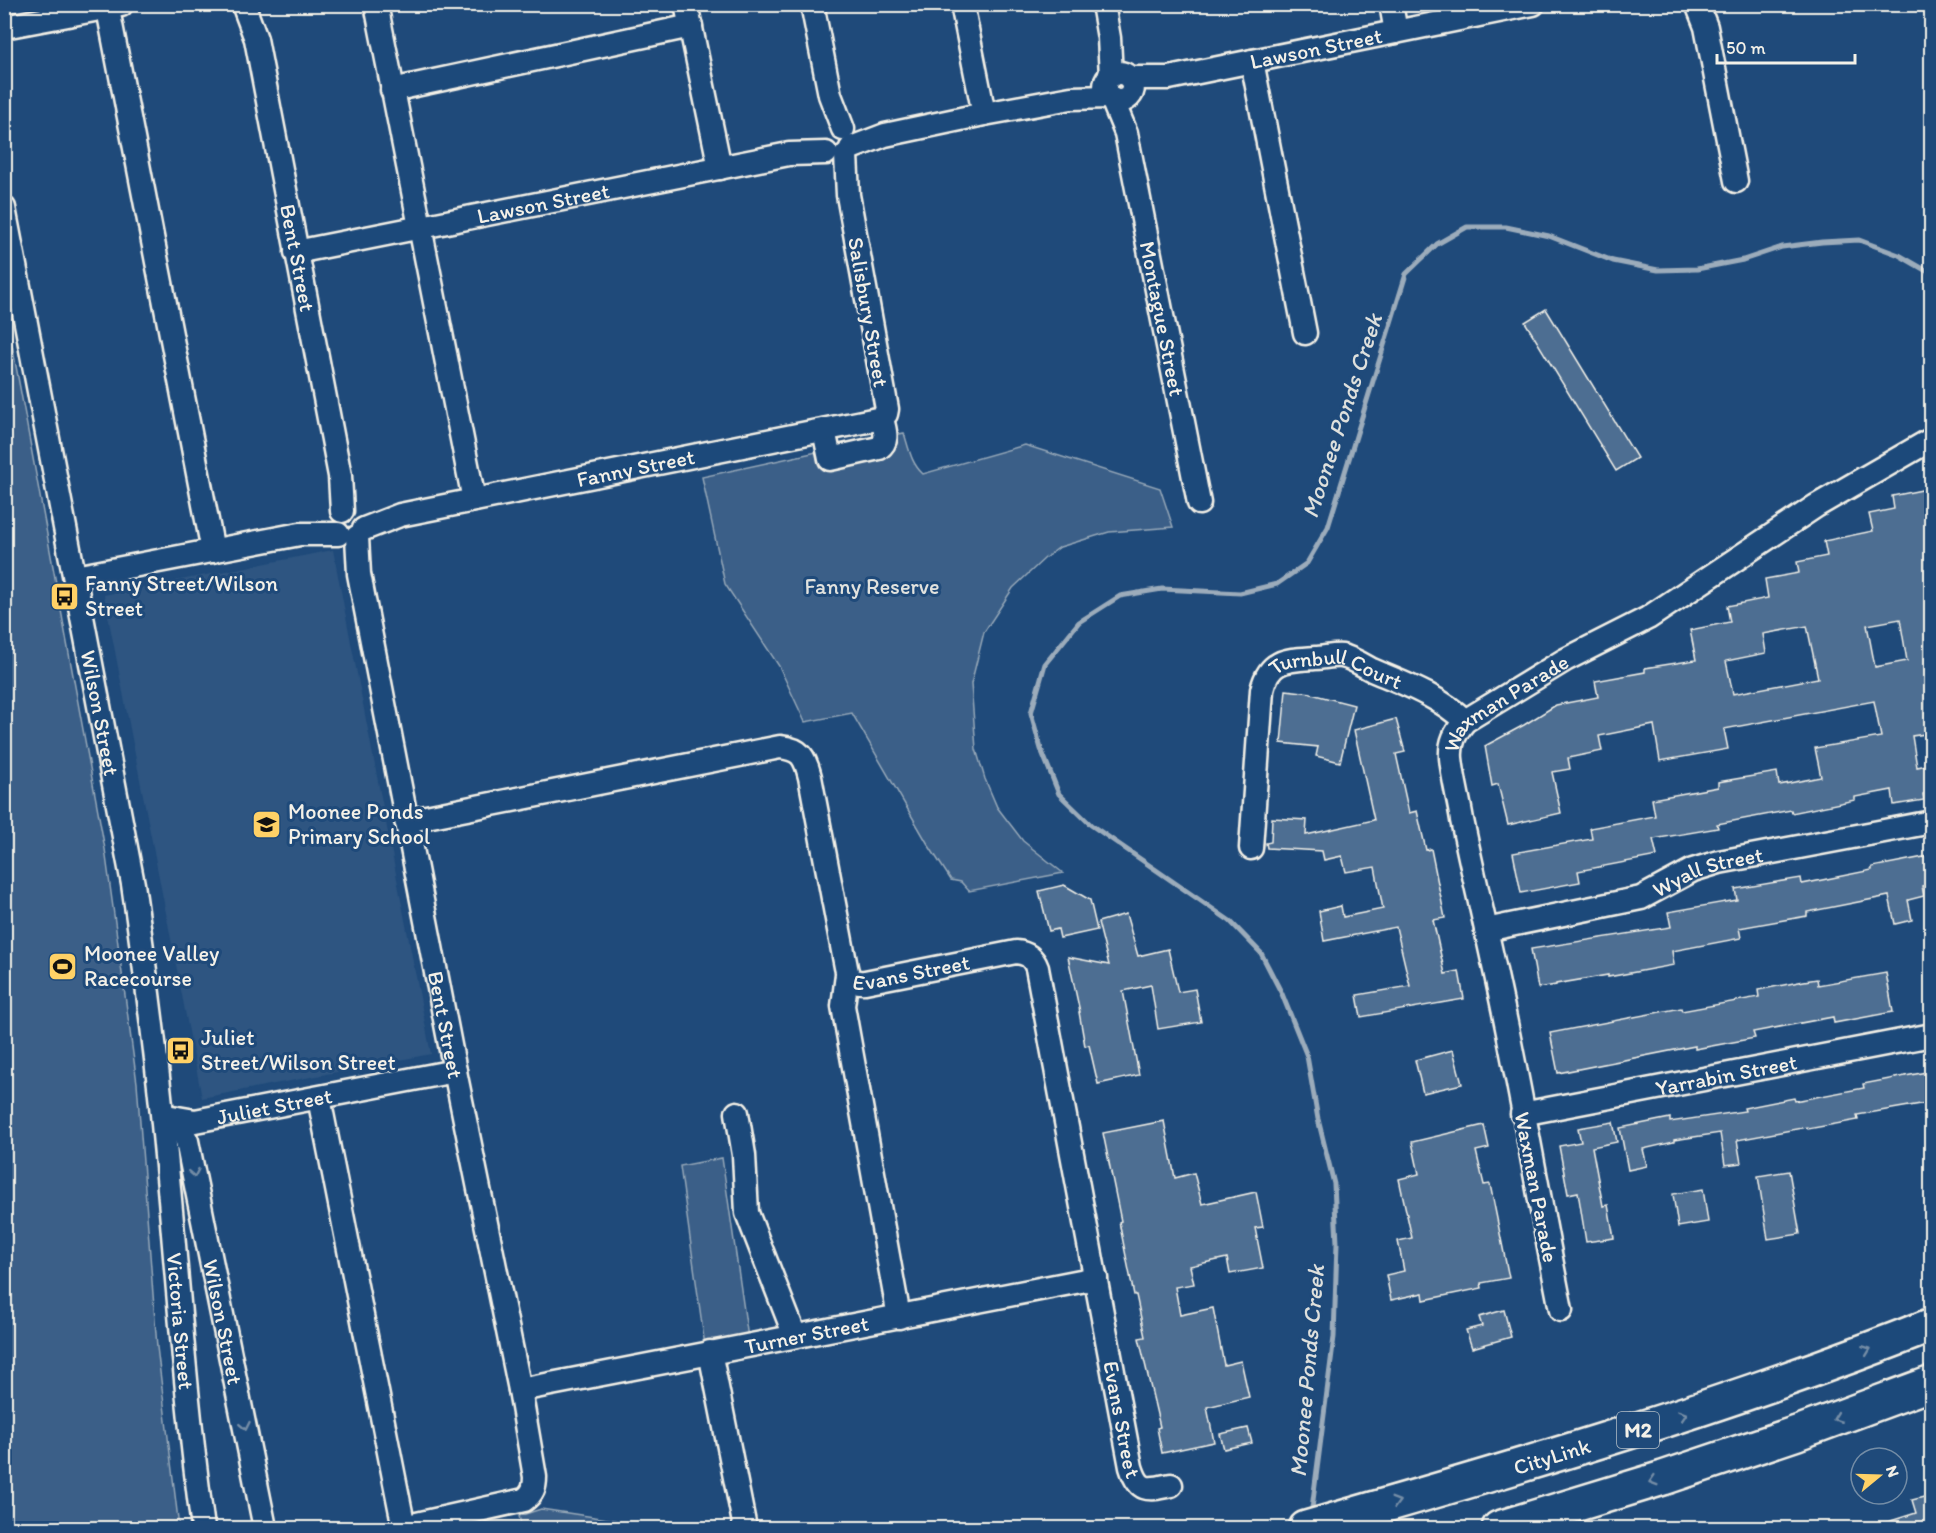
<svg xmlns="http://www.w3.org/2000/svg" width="1936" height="1533" font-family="Itim,sans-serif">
  <rect width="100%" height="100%" fill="#1f4a7a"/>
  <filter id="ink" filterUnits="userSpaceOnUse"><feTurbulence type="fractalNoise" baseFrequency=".0167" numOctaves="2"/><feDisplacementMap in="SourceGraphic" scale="12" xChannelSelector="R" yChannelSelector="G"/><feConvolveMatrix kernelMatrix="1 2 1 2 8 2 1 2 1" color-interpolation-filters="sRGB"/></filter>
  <g filter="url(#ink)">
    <!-- built -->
    <path fill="#2d5581" d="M 333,550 L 431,1054 L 202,1098 L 104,595 Z"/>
    <!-- green -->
    <g fill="#3a5f88" stroke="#97a8b8" stroke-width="1.5">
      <path d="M 4,301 L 105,849 L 137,1083 L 157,1347 L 179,1528 L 5,1528 Z"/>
      <path d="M 904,433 C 909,449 911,463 923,474 L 1025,445 L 1160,488 L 1173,527 L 1109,532 L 1060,547 L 1045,558 L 1013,588 L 984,632 L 971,684 L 976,749 L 985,779 L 997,807 L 1023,841 L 1063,873 L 969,891 L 961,882 L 951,880 L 929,846 L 852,713 L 805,722 L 779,666 L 725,584 L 702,477 Z"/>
      <path d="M 722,1158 L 748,1338 L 705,1346 L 680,1166 Z"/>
      <path d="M 541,1509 L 614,1520 L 642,1528 L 522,1528 L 519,1516 Z"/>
    </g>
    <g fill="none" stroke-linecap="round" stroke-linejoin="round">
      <!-- stream -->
      <path stroke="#9cacbb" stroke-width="5" d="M 1311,1516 L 1334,1337 L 1337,1243 L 1334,1184 L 1318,1119 L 1307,1056 L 1282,994 L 1261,953 L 1230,921 L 1091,825 L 1059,794 L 1041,749 L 1031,713 L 1045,664 L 1079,622 L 1120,596 L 1162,589 L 1240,593 L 1277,584 L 1307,563 L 1328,527 L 1406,274 L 1437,244 L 1467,227 L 1506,227 L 1549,236 L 1613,261 L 1658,270 L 1697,269 L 1743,260 L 1782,247 L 1822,242 L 1859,240 L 1899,255 L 1932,274"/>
    </g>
    <!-- building -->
    <g fill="#4d6e92" stroke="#f4f1e8" stroke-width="1.5" fill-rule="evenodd">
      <path d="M 1546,309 L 1637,458 L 1616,471 L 1525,322 Z"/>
      <path d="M 1932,488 L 1932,733 L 1912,736 L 1917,767 L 1932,764 L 1932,792 L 1923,794 L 1924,800 L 1894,805 L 1892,790 L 1855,797 L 1855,800 L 1792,813 L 1791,810 L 1717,824 L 1718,828 L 1653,839 L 1657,856 L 1578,871 L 1580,882 L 1521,893 L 1513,853 L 1592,839 L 1590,828 L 1655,816 L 1652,799 L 1718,787 L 1718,782 L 1777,772 L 1779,785 L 1821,777 L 1815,748 L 1881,737 L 1874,701 L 1724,729 L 1728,749 L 1660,761 L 1654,725 L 1599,736 L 1602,751 L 1568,758 L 1570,769 L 1552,772 L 1561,813 L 1508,825 L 1498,784 L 1492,786 L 1485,746 L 1524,725 L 1556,705 L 1598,697 L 1595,681 L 1645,672 L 1645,668 L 1696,660 L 1690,630 L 1730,622 L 1727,606 L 1768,598 L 1765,579 L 1799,573 L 1797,562 L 1827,556 L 1824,541 L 1873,531 L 1869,514 L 1894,509 L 1892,496 ZM 1900,619 L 1907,661 L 1875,667 L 1867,625 ZM 1807,626 L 1818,678 L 1733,694 L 1726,661 L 1766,653 L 1763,634 Z"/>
      <path d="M 1286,690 L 1311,693 L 1311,694 L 1354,705 L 1340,762 L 1316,756 L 1318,747 L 1281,743 Z"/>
      <path d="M 1396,719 L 1405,752 L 1396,754 L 1409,813 L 1417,811 L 1426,850 L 1431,849 L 1445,918 L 1433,920 L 1445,974 L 1459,971 L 1464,999 L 1361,1017 L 1357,995 L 1410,986 L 1396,927 L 1324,941 L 1319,911 L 1341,906 L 1343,917 L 1383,909 L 1375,867 L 1346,872 L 1342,856 L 1324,860 L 1322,851 L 1267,848 L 1266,843 L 1271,842 L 1272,818 L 1307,820 L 1306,835 L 1374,820 L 1354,730 Z"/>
      <path d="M 1929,856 L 1932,885 L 1922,886 L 1924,896 L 1908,900 L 1912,920 L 1895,924 L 1889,896 L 1807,912 L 1807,916 L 1739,928 L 1741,938 L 1672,951 L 1674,965 L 1608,977 L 1608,975 L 1556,984 L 1556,985 L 1538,988 L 1531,949 L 1671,927 L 1668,912 L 1737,900 L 1735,889 L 1801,878 L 1802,884 L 1872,870 L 1872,867 Z"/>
      <path d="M 1064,885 L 1090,900 L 1097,930 L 1060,938 L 1058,929 L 1049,931 L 1039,891 Z"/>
      <path d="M 1126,914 L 1138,956 L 1168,949 L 1178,992 L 1195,989 L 1201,1022 L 1158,1029 L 1151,985 L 1123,991 L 1139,1075 L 1098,1084 L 1089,1045 L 1085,1046 L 1079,1012 L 1080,1012 L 1068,957 L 1109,965 L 1098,922 Z"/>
      <path d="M 1886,973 L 1893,1012 L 1834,1023 L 1833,1017 L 1753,1032 L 1755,1038 L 1695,1049 L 1695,1046 L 1558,1073 L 1550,1033 L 1681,1008 L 1682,1011 L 1759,997 L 1758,990 L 1804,981 L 1817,979 L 1818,985 Z"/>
      <path d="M 1453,1050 L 1462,1084 L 1423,1093 L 1415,1060 Z"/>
      <path d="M 1932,1071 L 1932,1102 L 1857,1115 L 1858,1120 L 1808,1129 L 1807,1127 L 1737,1140 L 1741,1163 L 1725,1165 L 1720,1133 L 1674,1140 L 1674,1142 L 1643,1149 L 1647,1166 L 1628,1170 L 1620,1128 L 1670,1118 L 1670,1122 L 1745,1111 L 1744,1108 L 1794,1098 L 1795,1101 L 1864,1088 L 1863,1084 Z"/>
      <path d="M 1164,1121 L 1175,1178 L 1194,1173 L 1202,1204 L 1256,1192 L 1263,1227 L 1255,1228 L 1263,1268 L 1230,1274 L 1227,1258 L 1190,1266 L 1194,1284 L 1175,1287 L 1180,1315 L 1213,1308 L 1224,1365 L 1241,1361 L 1249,1397 L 1207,1407 L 1214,1442 L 1162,1453 L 1157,1428 L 1160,1427 L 1139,1338 L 1145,1337 L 1136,1295 L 1134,1295 L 1119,1222 L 1121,1221 L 1103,1133 Z"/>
      <path d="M 1613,1122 L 1617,1142 L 1592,1147 L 1603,1206 L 1608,1205 L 1614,1238 L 1586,1242 L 1578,1192 L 1568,1194 L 1559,1146 L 1581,1142 L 1578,1128 Z"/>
      <path d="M 1484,1125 L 1489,1148 L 1476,1151 L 1484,1185 L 1490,1184 L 1509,1278 L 1481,1283 L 1482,1288 L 1424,1300 L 1423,1293 L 1391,1300 L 1386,1275 L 1404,1271 L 1398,1241 L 1412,1238 L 1399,1179 L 1419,1174 L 1412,1142 Z"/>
      <path d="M 1789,1171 L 1800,1234 L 1768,1239 L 1758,1176 Z"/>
      <path d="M 1703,1189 L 1708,1222 L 1678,1227 L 1673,1194 Z"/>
      <path d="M 1504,1310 L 1511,1337 L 1472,1348 L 1466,1330 L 1482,1326 L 1479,1317 Z"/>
      <path d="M 1248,1428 L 1252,1443 L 1224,1449 L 1220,1434 Z"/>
      <path d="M 1932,1495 L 1932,1528 L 1879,1528 L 1878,1525 L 1916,1513 L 1912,1500 Z"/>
    </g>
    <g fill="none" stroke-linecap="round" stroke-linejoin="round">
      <defs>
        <g id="minor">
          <path d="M 107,4 L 213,551"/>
          <path id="s1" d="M 243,4 L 256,39 L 340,476 L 342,511"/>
          <path d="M 376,4 L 474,500"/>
          <path d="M 686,4 L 720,168"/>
          <path d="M 812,4 L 830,95 L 843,129"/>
          <path d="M 962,4 L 984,114"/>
          <path d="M 1103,4 L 1109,38 L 1111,76"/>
          <path d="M 1391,4 L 1396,32"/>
          <path d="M 1697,4 L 1706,27 L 1736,181"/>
          <path d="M 4,27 L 121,5"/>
          <path d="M 1252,61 L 1305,333"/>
          <circle cx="1119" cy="87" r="14"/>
          <path id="s2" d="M 1130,78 L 1169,78 L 1533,4"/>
          <path d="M 392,90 L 691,26"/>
          <path id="s3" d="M 1112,99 L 1126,133 L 1199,503"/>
          <path d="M 851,148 L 885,135 L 984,114 L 1071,98 L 1109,97"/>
          <path id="s4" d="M 4,208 L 133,884 C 144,960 154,1037 162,1114 C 176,1252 184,1391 203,1528"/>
          <path id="s5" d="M 296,252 L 789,154 L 826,153"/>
          <path d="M 824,430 L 830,459 L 879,448 C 890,440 884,429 882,418"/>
          <path id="s6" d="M 364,529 L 400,515 L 882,418 L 886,414 L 887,409 L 848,195 L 846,155"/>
          <path id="s7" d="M 357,537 L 359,574 L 455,1071 L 520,1390 L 535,1477 C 535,1487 533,1494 524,1500 L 399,1528"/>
          <path d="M 75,577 L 300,534 L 338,534"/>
          <path id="s8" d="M 406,821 L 780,747 C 801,749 805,757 810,777 L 846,967 C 848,978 853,983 865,982 L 1016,952 C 1027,953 1033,957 1037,968 L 1131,1467 C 1139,1493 1148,1490 1171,1485"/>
          <path id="s9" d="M 1251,848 L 1262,690 C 1269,659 1287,660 1315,658 C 1323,658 1334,655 1342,656 C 1352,658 1363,665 1372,670 C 1405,684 1439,696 1465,721"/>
          <path id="s10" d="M 1486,930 L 1641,898 L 1693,870 L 1719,862 L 1932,822"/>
          <path d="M 847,975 L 843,1006 L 899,1317"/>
          <path d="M 319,1098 L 404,1528"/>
          <path d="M 737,1113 L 744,1155 L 747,1213 L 795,1336"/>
          <path id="s11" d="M 1522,1114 L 1932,1035"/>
          <path id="s12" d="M 166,1116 L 195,1121 L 455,1071"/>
          <path id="s13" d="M 176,1118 L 187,1141 L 265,1528"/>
          <path id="s14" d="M 1561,1310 C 1539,1200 1521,1090 1497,980 C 1486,927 1473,874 1462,820 C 1459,800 1453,779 1451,758 C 1450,742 1455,733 1465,721 L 1565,660 L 1648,618 L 1816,506 L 1932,439"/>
          <path d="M 710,1352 L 745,1528"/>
          <path id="s15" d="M 520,1390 L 1096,1278"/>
        </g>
        <g id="highway">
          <path id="s16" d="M 1306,1528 C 1517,1468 1727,1406 1932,1325"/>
          <path d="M 1499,1528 L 1663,1478 L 1797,1433 L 1932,1383"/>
        </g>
      </defs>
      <!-- minor casing -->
      <use href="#minor" stroke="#f4f1e8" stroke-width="27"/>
      <!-- highway casing -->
      <use href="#highway" stroke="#f4f1e8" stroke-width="38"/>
      <!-- minor -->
      <use href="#minor" stroke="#1f4a7a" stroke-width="22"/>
      <!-- highway -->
      <use href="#highway" stroke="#1f4a7a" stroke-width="33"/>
    </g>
    <!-- one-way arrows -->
    <defs><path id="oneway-chevron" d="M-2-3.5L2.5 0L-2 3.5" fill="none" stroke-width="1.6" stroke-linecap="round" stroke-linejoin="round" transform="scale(1.5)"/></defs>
    <g stroke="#748da6">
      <use href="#oneway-chevron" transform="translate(194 1173) rotate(79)"/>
      <use href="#oneway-chevron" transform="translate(1867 1350) rotate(-21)"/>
      <use href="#oneway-chevron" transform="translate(1683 1415) rotate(-18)"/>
      <use href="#oneway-chevron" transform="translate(1837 1418) rotate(159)"/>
      <use href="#oneway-chevron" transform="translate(245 1426) rotate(79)"/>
      <use href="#oneway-chevron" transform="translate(1653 1481) rotate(163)"/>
      <use href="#oneway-chevron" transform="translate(1396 1502) rotate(-16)"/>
    </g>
  </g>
  <!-- icons -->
  <defs>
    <symbol id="bus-square" viewBox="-11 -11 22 22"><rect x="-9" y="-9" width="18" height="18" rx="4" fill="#ffd166" stroke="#1f4a7a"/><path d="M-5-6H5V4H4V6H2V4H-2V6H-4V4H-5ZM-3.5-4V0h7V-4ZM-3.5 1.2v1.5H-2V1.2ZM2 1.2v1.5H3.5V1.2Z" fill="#111"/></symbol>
    <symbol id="school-square" viewBox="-11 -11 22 22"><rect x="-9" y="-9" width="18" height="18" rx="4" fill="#ffd166" stroke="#1f4a7a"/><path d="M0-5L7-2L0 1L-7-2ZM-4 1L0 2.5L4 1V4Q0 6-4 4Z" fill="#111"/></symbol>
    <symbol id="stadium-square" viewBox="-11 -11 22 22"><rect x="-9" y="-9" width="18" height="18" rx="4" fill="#ffd166" stroke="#1f4a7a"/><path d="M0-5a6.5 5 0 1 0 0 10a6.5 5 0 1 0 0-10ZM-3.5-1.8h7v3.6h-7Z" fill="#111"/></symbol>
  </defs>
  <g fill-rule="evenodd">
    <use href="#bus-square" x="48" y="580" width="33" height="33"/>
    <use href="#school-square" x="250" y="808" width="33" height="33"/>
    <use href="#stadium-square" x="46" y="950" width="33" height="33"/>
    <use href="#bus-square" x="164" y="1034" width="33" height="33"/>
  </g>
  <g text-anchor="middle" stroke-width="6" stroke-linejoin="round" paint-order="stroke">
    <!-- shield labels -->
    <rect fill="#1f4a7a" stroke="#b4bfc7" stroke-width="1.5" x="1617" y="1412" width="42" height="36" rx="4.5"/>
    <g font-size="21" font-weight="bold" fill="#f4f1e8">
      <text x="1638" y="1437">M2</text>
    </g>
    <!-- street labels -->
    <g font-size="22" fill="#f4f1e8" stroke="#1f4a7a">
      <text dy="8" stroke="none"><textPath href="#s2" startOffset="189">Lawson Street</textPath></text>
      <text dy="8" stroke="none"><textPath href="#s5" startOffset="252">Lawson Street</textPath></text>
      <text dy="8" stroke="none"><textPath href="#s1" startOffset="260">Bent Street</textPath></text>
      <text transform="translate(869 312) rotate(80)" y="8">Salisbury Street</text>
      <text dy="8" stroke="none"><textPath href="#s3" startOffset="226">Montague Street</textPath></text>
      <text dy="8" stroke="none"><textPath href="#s6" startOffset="279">Fanny Street</textPath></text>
      <text dy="8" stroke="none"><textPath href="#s9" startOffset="250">Turnbull Court</textPath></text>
      <text dy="8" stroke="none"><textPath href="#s14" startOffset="646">Waxman Parade</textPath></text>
      <text dy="8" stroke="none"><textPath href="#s4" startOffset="514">Wilson Street</textPath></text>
      <text dy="8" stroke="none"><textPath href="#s10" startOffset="231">Wyall Street</textPath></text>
      <text dy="8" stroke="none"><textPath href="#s8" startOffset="696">Evans Street</textPath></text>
      <text dy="8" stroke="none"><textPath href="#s7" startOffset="496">Bent Street</textPath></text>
      <text dy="8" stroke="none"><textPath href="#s11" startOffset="208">Yarrabin Street</textPath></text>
      <text dy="8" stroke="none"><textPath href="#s12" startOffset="110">Juliet Street</textPath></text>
      <text transform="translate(1537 1187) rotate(79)" y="8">Waxman Parade</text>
      <text dy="8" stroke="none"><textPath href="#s4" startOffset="1128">Victoria Street</textPath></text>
      <text dy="8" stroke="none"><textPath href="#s13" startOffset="210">Wilson Street</textPath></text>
      <text dy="8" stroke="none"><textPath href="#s15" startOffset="292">Turner Street</textPath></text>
      <text dy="8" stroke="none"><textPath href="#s8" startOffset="1290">Evans Street</textPath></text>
      <text dy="8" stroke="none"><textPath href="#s16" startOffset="256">CityLink</textPath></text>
    </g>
    <!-- poi labels -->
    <g font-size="22" fill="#f4f1e8" stroke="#1f4a7a" text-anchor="start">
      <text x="85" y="591">Fanny Street/Wilson<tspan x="85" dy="25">Street</tspan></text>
      <text x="288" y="819">Moonee Ponds<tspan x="288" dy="25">Primary School</tspan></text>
      <text x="84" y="961">Moonee Valley<tspan x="84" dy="25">Racecourse</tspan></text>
      <text x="201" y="1045">Juliet<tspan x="201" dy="25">Street/Wilson Street</tspan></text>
    </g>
    <!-- park labels -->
    <g font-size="22" fill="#e1e2de" stroke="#1f4a7a">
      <text x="872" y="594">Fanny Reserve</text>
    </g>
    <!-- water labels -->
    <g font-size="24" font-style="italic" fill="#dee0dd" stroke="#1f4a7a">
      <text transform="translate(1342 416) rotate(-72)" y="8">Moonee Ponds Creek</text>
      <text transform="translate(1307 1371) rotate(-85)" y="8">Moonee Ponds Creek</text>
    </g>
  </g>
  <!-- margin -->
  <rect width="1936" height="1533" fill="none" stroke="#1f4a7a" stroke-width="24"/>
  <rect x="12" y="12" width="1912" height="1509" fill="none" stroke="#f4f1e8" stroke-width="2" filter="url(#ink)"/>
  <!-- north arrow -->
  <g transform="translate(1879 1476) rotate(71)"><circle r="28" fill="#1f4a7a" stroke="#748da6" stroke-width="1.5"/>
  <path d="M0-4.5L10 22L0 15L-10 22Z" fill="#ffd166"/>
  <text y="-9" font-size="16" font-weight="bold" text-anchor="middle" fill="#f4f1e8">N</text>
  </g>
  <!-- scale -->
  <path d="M1717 54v9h138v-9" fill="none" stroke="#f4f1e8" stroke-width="3"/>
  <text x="1726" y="54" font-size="18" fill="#f4f1e8" stroke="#1f4a7a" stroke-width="4.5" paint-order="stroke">50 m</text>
</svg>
